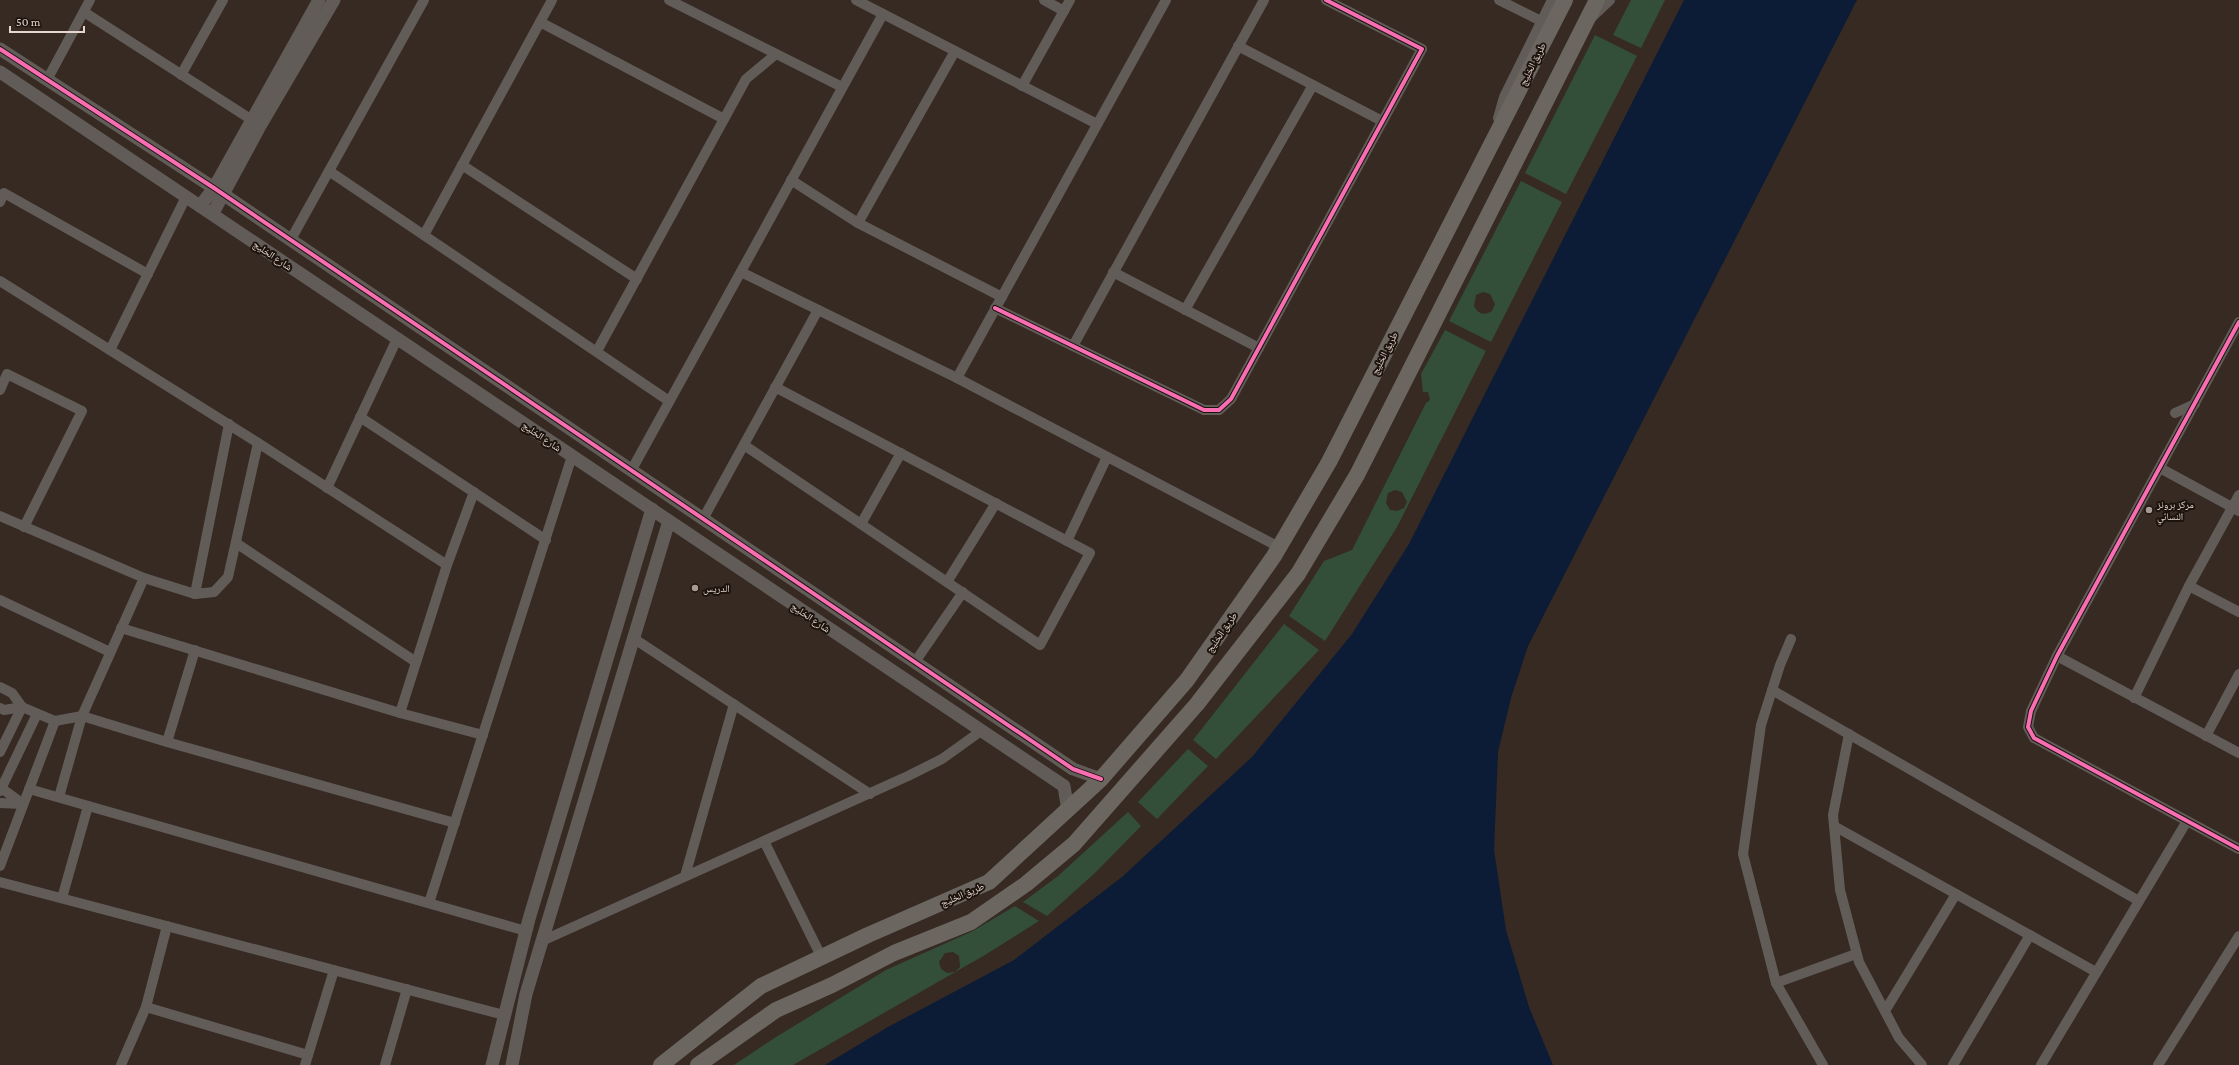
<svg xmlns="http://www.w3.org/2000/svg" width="2239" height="1065" font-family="'Crimson Pro','Noto Naskh Arabic',serif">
  <rect width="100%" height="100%" fill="#362a23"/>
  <!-- green -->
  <g fill="#334f39" fill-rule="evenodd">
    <path d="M 1631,0 L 1665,0 L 1641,48 L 1613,35 Z"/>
    <path d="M 1595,35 L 1637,56 L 1566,194 L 1525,173 Z"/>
    <path d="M 1521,181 L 1562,202 L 1491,342 L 1449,321 ZM 1483,292 L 1490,294 L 1495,304 L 1492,311 C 1484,316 1478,314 1474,306 L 1476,295 Z"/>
    <path d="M 1445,330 L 1486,351 L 1397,527 L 1325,641 L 1289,616 L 1324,561 L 1352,550 L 1426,403 L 1430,400 L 1428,392 L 1423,392 L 1421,374 ZM 1395,490 L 1402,492 L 1407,502 L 1404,508 L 1397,511 L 1390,510 L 1386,503 L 1388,493 Z"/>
    <path d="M 1284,624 L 1319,650 L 1216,759 L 1193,740 Z"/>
    <path d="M 1188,749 L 1208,766 L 1157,819 L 1138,802 Z"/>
    <path d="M 1128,812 L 1141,826 L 1096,872 L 1047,916 L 1023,902 L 1058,876 Z"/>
    <path d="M 1015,906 L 1039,921 L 985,955 L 793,1065 L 734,1065 L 776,1037 L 886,970 L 973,931 ZM 953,952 L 959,956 L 960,967 L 955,972 L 947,973 L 941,969 L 939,962 L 945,953 Z"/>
  </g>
  <!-- water -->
  <path fill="#0c1b36" d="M 1684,0 L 1857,0 L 1528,646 L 1511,698 L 1498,752 L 1494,850 L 1506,930 L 1529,1007 L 1553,1065 L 825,1065 L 888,1027 L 1014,960 L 1122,877 L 1252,757 L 1352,634 L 1409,544 Z"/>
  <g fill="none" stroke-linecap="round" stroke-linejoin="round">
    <!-- minor -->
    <g stroke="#625c59" stroke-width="10">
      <path d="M 669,0 L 842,87"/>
      <path d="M 856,0 L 1097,124"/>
      <path d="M 1044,0 L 1064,11"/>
      <path d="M 1499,0 L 1541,21"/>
      <path d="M 84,12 L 252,120"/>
      <path d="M 1591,18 L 1610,0"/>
      <path d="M 540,22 L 724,119"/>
      <path d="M 1238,46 L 1382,121"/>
      <path d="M 955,51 L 858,223 L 1002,297"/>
      <path d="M 181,75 L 223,0"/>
      <path d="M 47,80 L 90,0"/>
      <path d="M 1022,86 L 1070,0"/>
      <path d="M 1498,118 L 1504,97 L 1552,0"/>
      <path d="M 462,165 L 637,279"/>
      <path d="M 329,171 L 669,401"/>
      <path d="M 791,180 L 858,223"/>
      <path d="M 0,202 L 4,193 L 148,274"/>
      <path d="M 424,235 L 552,0"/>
      <path d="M 290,241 L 424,0"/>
      <path d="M 741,272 L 957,378 L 1279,547"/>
      <path d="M 1113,272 L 1259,348"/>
      <path d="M 0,281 L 255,441 L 447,565"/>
      <path d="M 995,308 L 1204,410 L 1219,410 L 1231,399 L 1422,49 L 1326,0"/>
      <path d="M 1185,310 L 1313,85"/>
      <path d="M 2239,322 L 2057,656 L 2031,711 L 2028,727 L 2034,738 L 2239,849"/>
      <path d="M 1073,346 L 1264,0"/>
      <path d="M 110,350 L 186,197"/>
      <path d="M 597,351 L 746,79 L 776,54"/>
      <path d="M 957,378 L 1166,0"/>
      <path d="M 0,390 L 7,374 L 82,411 L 24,527"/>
      <path d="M 2175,413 L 2195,404"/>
      <path d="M 360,417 L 546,540"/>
      <path d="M 744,445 L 1040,645 L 1090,553 L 775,387"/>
      <path d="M 2160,468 L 2239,511"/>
      <path d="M 631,471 L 883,14"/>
      <path d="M 327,488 L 397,339"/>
      <path d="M 0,516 L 144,578 L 195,594 L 214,592 L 228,577 L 258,443"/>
      <path d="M 703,519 L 818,310"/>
      <path d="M 861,524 L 901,453"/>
      <path d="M 1067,541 L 1107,457"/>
      <path d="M 236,543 L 416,662"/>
      <path d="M 947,582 L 996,503"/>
      <path d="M 2189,586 L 2239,612"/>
      <path d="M 195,594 L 229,424"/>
      <path d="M 0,600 L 110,652"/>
      <path d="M 121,628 L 400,713 L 483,735"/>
      <path d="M 633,638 L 870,794"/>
      <path d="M 1791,639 L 1780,665 L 1761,725 L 1743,854 L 1776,983 L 1823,1065"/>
      <path d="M 2057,656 L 2239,753"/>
      <path d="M 915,662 L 963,592"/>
      <path d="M 0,687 L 12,693 L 22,707 L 0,752"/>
      <path d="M 1772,690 L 2139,901"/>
      <path d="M 2134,698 L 2189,586 L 2239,495"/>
      <path d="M 0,708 L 4,710 L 22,707 L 55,721 L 82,716 L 167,742 L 455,823"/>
      <path d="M 400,713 L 447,565 L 474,492"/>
      <path d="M 1849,734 L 1833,815 L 1840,890 L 1859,962 L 1899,1038 L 1922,1065"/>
      <path d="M 2206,736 L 2239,674"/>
      <path d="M 167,742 L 195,650"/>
      <path d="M 0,787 L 23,804"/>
      <path d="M 29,789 L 526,931"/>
      <path d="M 0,791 L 37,714"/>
      <path d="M 59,797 L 82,716 L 144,578"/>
      <path d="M 0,803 L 23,804"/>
      <path d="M 1834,826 L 2096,972"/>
      <path d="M 764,841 L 822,958"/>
      <path d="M 0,866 L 55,721"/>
      <path d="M 685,876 L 734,704"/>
      <path d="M 0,882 L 504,1015"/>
      <path d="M 62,898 L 88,806"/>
      <path d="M 429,903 L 572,456"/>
      <path d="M 167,926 L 146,1007 L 308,1055"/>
      <path d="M 542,941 L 908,776 L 942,759 L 981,731"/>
      <path d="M 1776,983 L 1856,954"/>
      <path d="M 1885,1011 L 1956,894"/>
      <path d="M 121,1065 L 146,1007"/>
      <path d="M 305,1065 L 334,970"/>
      <path d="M 385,1065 L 407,989"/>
      <path d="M 1953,1065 L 2030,935"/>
      <path d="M 2041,1065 L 2187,821"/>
      <path d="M 2158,1065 L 2239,936"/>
    </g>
    <!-- tertiary -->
    <g stroke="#625c59" stroke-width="13">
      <path d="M 0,49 L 214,188 L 1073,769 L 1101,779"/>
      <path d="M 0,72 L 1064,786 L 1068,811"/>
      <path d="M 200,206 L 214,188 L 319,0"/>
      <path d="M 213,213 L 260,126 L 334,0"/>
      <path d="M 492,1065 L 529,919 L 652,509"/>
      <path d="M 512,1065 L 526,994 L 669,521"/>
    </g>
    <!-- primary -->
    <g stroke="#6c6661" stroke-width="16">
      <path d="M 661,1065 L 761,986 L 868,935 L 989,882 L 1101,779 L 1187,680 L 1274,556 L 1329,462 L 1565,0"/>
      <path d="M 698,1065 L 776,1010 L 832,985 L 894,953 L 971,922 L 1026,884 L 1074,844 L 1197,704 L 1298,574 L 1357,475 L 1597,0"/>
    </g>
    <defs>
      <g id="cycleway">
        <path d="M 0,49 L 214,188 L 1073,769 L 1101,779"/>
        <path d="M 995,308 L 1204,410 L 1219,410 L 1231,399 L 1422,49 L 1326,0"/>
        <path d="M 2239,322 L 2057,656 L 2031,711 L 2028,727 L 2034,738 L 2239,849"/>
      </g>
    </defs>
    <!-- cycleway casing -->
    <use href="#cycleway" stroke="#1d130d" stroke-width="6"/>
    <!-- cycleway -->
    <use href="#cycleway" stroke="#f96db3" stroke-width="4"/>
  </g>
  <!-- markers -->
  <g fill="#a89a92" stroke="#1d130d" stroke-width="1.5">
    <circle cx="2149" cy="510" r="4"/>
    <circle cx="695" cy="588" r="4"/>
  </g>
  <g text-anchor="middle" stroke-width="4" stroke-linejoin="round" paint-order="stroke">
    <!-- street labels -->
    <g font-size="10" fill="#e5d6ce" stroke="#1d130d">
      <text transform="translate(1532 64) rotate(-63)" y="4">طريق الخليج</text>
      <text transform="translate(273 255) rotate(34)" y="4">شارع الخليج</text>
      <text transform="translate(1384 353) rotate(-63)" y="4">طريق الخليج</text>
      <text transform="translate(542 436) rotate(34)" y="4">شارع الخليج</text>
      <text transform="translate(811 617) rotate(34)" y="4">شارع الخليج</text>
      <text transform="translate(1221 632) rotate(-55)" y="4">طريق الخليج</text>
      <text transform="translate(962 894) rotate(-23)" y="4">طريق الخليج</text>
    </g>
    <!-- poi labels -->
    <g font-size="10" fill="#e5d6ce" stroke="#1d130d" text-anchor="start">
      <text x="2157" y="508">مركز برونز<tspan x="2157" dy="12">النسائي</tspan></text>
      <text x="703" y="592">الدريس</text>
    </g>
  </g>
  <!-- scale -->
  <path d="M10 26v6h74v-6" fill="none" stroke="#e5d6ce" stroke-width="2"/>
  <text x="16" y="26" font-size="12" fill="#e5d6ce" stroke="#1d130d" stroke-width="3" paint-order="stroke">50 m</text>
</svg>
